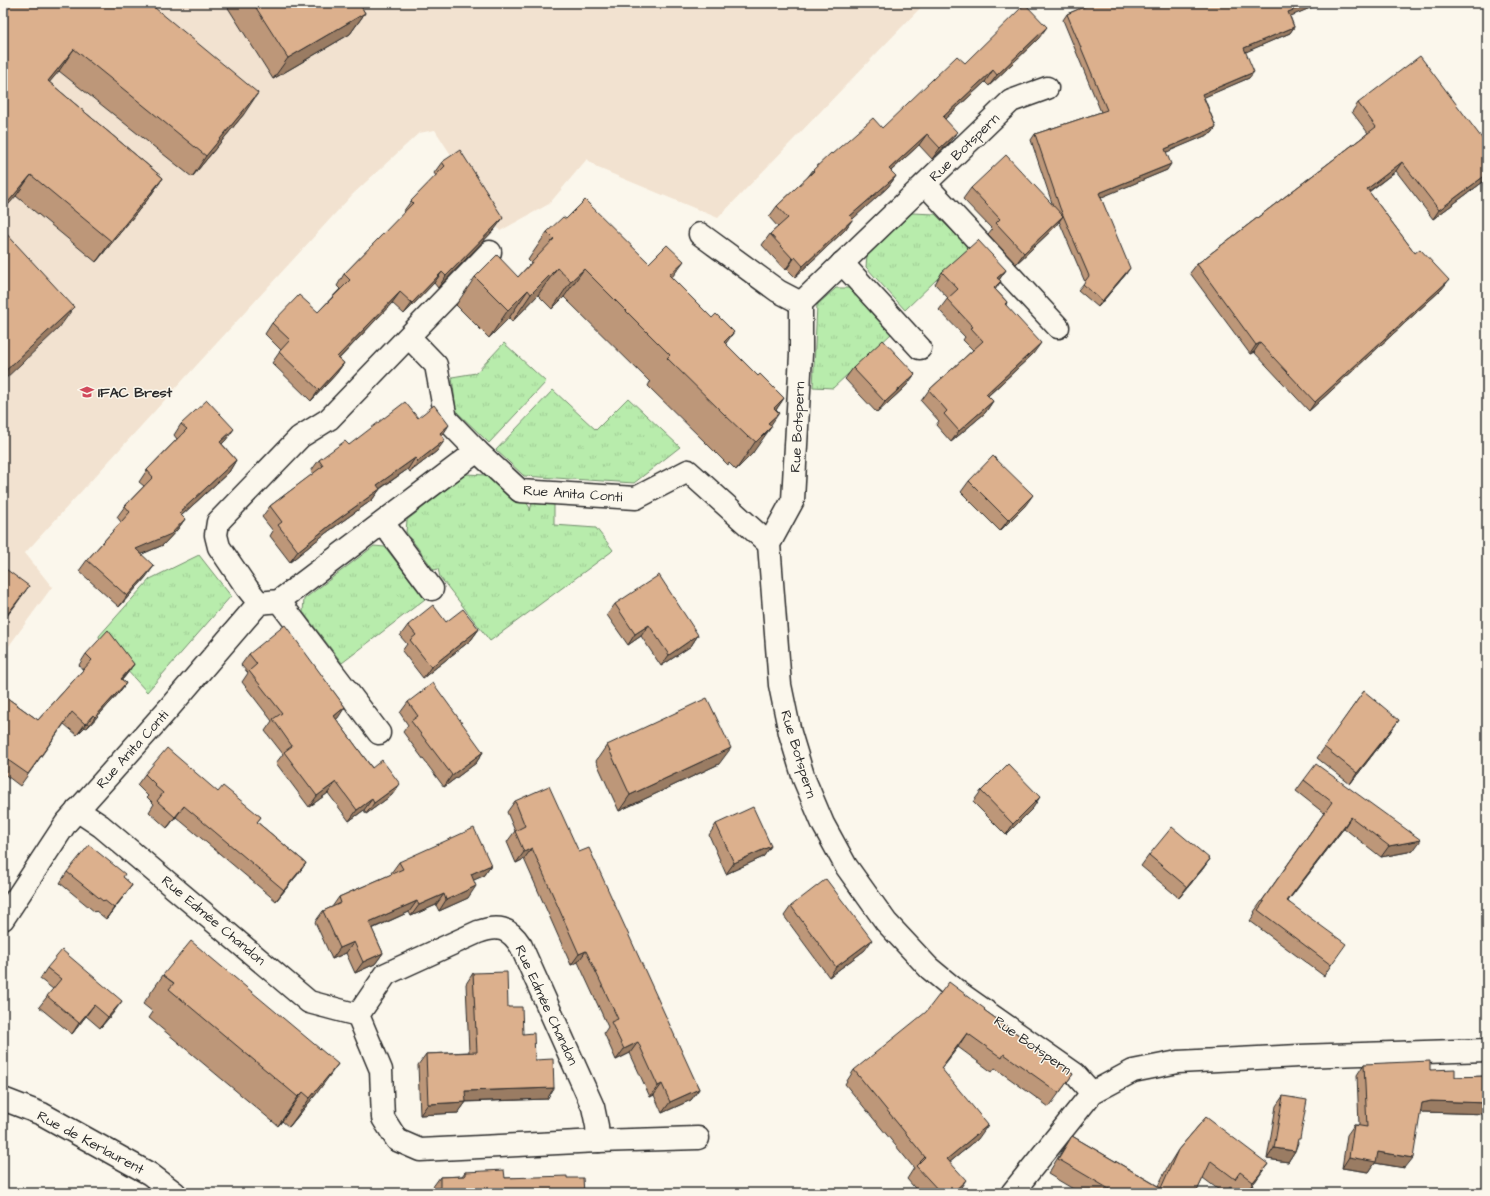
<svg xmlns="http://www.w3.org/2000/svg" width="1490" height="1196" font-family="'Architects Daughter',sans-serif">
  <defs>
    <pattern id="grass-tufts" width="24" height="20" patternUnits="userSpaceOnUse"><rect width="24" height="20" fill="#b8ecac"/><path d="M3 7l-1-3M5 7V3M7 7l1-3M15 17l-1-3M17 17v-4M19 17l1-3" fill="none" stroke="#9ecb94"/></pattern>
  </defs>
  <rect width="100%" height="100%" fill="#fbf7ec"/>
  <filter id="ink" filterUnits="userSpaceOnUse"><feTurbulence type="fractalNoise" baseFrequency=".025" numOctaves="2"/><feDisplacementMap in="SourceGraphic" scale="8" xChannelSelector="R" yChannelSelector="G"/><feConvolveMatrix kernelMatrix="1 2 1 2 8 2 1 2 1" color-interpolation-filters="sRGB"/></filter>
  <g filter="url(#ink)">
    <!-- built -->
    <path fill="#f2e2d0" d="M 3,3 L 925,3 L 718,218 L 598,168 L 587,159 L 549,204 L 500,231 L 435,130 L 419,133 L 353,194 L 25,553 L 52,587 L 3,654 Z"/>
    <!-- grass -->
    <g fill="url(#grass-tufts)" stroke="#728c6c">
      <path d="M 912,213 L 935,214 L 969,248 L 905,310 L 866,267 L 867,255 Z"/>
      <path d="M 836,288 L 849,288 L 891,334 L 833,388 L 813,387 L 817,305 Z"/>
      <path d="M 504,343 L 546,382 L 489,443 L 456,411 L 452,377 L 476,373 Z"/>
      <path d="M 553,390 L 596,430 L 628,398 L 680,447 L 634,483 L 524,476 L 496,450 Z"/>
      <path d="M 466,474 L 486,475 L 513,501 L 526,502 L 530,508 L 530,511 L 532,503 L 554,504 L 554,525 L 596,528 L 613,550 L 611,552 L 490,641 L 440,577 L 438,569 L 434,570 L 406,532 L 407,520 Z"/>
      <path d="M 374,546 L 385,547 L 425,599 L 342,663 L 303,612 L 304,599 Z"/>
      <path d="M 199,555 L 231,596 L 147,692 L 100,641 L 99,636 L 150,579 Z"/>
    </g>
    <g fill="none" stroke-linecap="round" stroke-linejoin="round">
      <defs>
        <g id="street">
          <path d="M 1047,88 L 1011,101 L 801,303 L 801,354 L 793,500 L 769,544 L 780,685 L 790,733 L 804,779 L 823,824 L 846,866 L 886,922 L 929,968 L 958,992 L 1075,1074 L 1092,1093"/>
          <path d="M 925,184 L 1058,327"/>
          <path d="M 700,234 L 778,291 L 801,303"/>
          <path d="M 842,263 L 920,348"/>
          <path d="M 409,337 L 436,365 L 446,419 L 477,451"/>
          <path d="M 383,523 L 432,589"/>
          <path d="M 279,601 L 379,733"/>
          <path d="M 259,603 L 247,588 L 219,547 L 216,535 L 218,522 L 300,437 L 329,419 L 490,252"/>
          <path d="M 77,810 L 101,826 L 309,1002 L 358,1015 L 381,1070 L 383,1118 L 397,1140 L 420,1150 L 598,1141 L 597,1126 L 593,1107 L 521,946 C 509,927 498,925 478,932 L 386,974 L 358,1015"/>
          <path d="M 3,919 L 66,823 L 169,708 L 259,603 L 279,601 L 477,451 L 520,491 L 636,498 L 688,471 L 769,544"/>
          <path d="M 598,1141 L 698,1138"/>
          <path d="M 1012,1193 L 1092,1093 L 1133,1071 L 1178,1062 L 1299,1056 L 1487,1050"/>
        </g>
        <path id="secondary" d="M 3,1099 L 42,1114 L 150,1174 L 175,1193"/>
      </defs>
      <!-- street casing -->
      <use href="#street" stroke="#2b2b2b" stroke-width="25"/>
      <!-- secondary casing -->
      <use href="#secondary" stroke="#2b2b2b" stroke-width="25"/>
      <!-- street -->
      <use href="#street" stroke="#fbf7ec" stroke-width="22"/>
      <!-- secondary -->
      <use href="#secondary" stroke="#fbf7ec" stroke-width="22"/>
    </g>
    <!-- wall -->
    <g fill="#bd9779" stroke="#2b2b2b">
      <path d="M 3,3 L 244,114 L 192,177 L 59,71 L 49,82 L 163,178 L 148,199 L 96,262 L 16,196 Z"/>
      <path d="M 225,3 L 359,3 L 365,13 L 350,34 L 273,79 Z"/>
      <path d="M 1093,3 L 1322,3 L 1290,16 L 1294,27 L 1290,33 L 1245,52 L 1249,78 L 1204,97 L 1216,127 L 1212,133 L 1166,152 L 1167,170 L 1101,197 L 1126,274 L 1098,307 L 1078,290 L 1085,282 L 1059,221 L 1055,227 L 1016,264 L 988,234 L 992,229 L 963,199 L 971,188 L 1053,206 L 1031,140 L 1035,134 L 1101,112 L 1063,20 L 1067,14 Z"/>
      <path d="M 1039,38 L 989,86 L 985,82 L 945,119 L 949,143 L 932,159 L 919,145 L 891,171 L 896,176 L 888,187 L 852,219 L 845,230 L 795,277 L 787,269 L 785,270 L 762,245 L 770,234 L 778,227 L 769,217 L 777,206 L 807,178 L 813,170 L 832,154 L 882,128 L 965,63 Z"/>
      <path d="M 1358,103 L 1487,145 L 1487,179 L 1433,219 L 1396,171 L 1369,192 L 1442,289 L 1309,411 L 1254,352 L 1250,354 L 1190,273 L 1197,264 L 1368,133 L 1352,112 Z"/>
      <path d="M 442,162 L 495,229 L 438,288 L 434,283 L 404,314 L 392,303 L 339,359 L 344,363 L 336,374 L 311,401 L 272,363 L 281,350 L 265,334 L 272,323 L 318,312 L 340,289 L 337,286 L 344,274 L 404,213 L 403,212 L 411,201 L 436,176 L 434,173 Z"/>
      <path d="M 566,219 L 649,263 L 672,278 L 726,344 L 758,376 L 784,398 L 776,410 L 770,425 L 752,454 L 736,470 L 729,463 L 728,465 L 705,442 L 648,386 L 650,382 L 564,297 L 552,309 L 538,295 L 512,322 L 509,318 L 489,338 L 456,305 L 475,277 L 518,277 L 531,263 L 528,260 L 547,232 Z"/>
      <path d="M 1006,270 L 999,280 L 1001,281 L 995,289 L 1007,302 L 1006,305 L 1033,354 L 988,396 L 993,401 L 985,413 L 951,442 L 936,425 L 939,421 L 921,401 L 929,390 L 973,350 L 963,340 L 965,337 L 939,310 L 948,298 L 935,284 L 942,272 Z"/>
      <path d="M 853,368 L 907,385 L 877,413 L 845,379 Z"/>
      <path d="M 418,418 L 442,436 L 437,451 L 410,472 L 408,469 L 380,489 L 372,500 L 326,533 L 290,562 L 270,536 L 273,531 L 262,517 L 270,506 L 313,474 L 311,471 L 319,460 L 349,445 Z"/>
      <path d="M 181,424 L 226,440 L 222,444 L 236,460 L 229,472 L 181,516 L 185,519 L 177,530 L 163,545 L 142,554 L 146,577 L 119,607 L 79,571 L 87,560 L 121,522 L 117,517 L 125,506 L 144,486 L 139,482 L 147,470 L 177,439 L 174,435 Z"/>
      <path d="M 969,481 L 1025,506 L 1000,531 L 961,492 Z"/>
      <path d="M 615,604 L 698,635 L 691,646 L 661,666 L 641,636 L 628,645 L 607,615 Z"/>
      <path d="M 446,622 L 479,629 L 471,640 L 423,678 L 402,651 L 407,644 L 400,636 L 408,625 Z"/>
      <path d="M 86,654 L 134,664 L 126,675 L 122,680 L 126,683 L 118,694 L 87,728 L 85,727 L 77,735 L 64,724 L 20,786 L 3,773 L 3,695 L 38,720 L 83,670 L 79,665 Z"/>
      <path d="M 249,654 L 345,707 L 336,719 L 392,795 L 366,814 L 364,810 L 349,821 L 328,793 L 309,807 L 276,763 L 283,754 L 265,731 L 272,721 L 242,682 L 248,673 L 241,665 Z"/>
      <path d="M 1364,691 L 1391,731 L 1350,784 L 1317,758 Z"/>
      <path d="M 408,702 L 483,752 L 476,763 L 444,787 L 403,732 L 408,725 L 400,713 Z"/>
      <path d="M 607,745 L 719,764 L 619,811 L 596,761 Z"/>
      <path d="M 145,774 L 218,792 L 261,817 L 257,822 L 306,863 L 298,874 L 276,901 L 176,817 L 167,828 L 149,812 L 154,804 L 147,797 L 148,796 L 137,785 Z"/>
      <path d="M 1304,780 L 1413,851 L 1381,857 L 1344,828 L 1288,901 L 1331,965 L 1324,976 L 1250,921 L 1255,913 L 1254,912 L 1324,813 L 1296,791 Z"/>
      <path d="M 981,791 L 1033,808 L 1006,835 L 973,802 Z"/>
      <path d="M 515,801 L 579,852 L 699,1089 L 691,1100 L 662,1113 L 654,1095 L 650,1097 L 630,1053 L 616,1060 L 604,1033 L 608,1027 L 578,962 L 571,965 L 524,859 L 516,863 L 507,842 L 515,831 L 507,812 Z"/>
      <path d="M 716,824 L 771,846 L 763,857 L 726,874 L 709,835 Z"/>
      <path d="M 1149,855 L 1210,859 L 1202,870 L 1179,898 L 1141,866 Z"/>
      <path d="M 399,862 L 491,865 L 483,876 L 473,880 L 468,898 L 439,911 L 436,905 L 411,916 L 409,912 L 372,929 L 383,953 L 375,964 L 355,973 L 346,953 L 332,959 L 315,922 L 323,911 L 332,907 L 339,897 L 392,874 L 391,873 Z"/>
      <path d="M 67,872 L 123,877 L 132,885 L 124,896 L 106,919 L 96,911 L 95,912 L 60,883 Z"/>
      <path d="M 791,906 L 865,950 L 829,977 L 784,916 Z"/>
      <path d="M 47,968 L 114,1012 L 100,1028 L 86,1016 L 72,1034 L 39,1007 L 53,989 L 40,979 Z"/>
      <path d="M 473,973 L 508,1007 L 523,1034 L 535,1060 L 554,1088 L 547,1099 L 466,1102 L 458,1113 L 420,1115 L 418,1065 L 426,1054 L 469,1052 L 466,984 Z"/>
      <path d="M 163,975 L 317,1093 L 289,1127 L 282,1121 L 278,1126 L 149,1018 L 153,1012 L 143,1004 Z"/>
      <path d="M 984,1010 L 1073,1074 L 1049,1107 L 995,1068 L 992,1072 L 958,1047 L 941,1068 L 978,1139 L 950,1162 L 957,1193 L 919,1193 L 907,1179 L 914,1168 L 845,1084 L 854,1070 Z"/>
      <path d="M 1364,1064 L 1430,1070 L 1455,1077 L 1487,1076 L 1487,1114 L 1424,1112 L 1420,1112 L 1405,1168 L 1375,1163 L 1369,1172 L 1342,1168 L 1347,1135 L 1354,1125 L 1359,1125 L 1357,1075 Z"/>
      <path d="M 1283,1096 L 1298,1143 L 1295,1151 L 1288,1162 L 1267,1159 L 1276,1106 Z"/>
      <path d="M 1206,1117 L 1257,1179 L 1246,1193 L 1237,1193 L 1230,1187 L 1225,1193 L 1223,1193 L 1203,1178 L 1196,1193 L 1080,1193 L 1048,1174 L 1062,1151 L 1072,1136 L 1158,1186 L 1168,1166 L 1178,1150 Z"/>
      <path d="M 465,1172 L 505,1178 L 567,1178 L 584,1193 L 432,1193 L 432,1188 L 440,1177 L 462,1176 Z"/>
    </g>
    <!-- shaded-wall -->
    <g fill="#9a7b63" stroke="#2b2b2b">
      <path d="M 1311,3 L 1322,3 L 1284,19 L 1288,12 Z"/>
      <path d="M 365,13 L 350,34 L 273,79 L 288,58 Z"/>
      <path d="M 1047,27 L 1039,38 L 989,86 L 997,75 Z"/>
      <path d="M 1294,27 L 1290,33 L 1239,55 L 1244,48 Z"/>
      <path d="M 74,49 L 59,71 L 33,102 L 48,81 Z"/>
      <path d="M 993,70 L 985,82 L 935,128 L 943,117 Z"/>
      <path d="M 1254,72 L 1249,78 L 1198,100 L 1202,94 Z"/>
      <path d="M 258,93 L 244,114 L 192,177 L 206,156 Z"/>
      <path d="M 1216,127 L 1212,133 L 1160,155 L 1165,149 Z"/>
      <path d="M 957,132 L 949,143 L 932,159 L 940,148 Z"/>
      <path d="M 927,134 L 919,145 L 881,180 L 889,169 Z"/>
      <path d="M 1402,162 L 1396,171 L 1360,198 L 1367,189 Z"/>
      <path d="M 1171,164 L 1167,170 L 1095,200 L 1099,193 Z"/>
      <path d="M 1487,174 L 1487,179 L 1433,219 L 1439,210 Z"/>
      <path d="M 31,175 L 16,196 L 3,211 L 3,208 Z"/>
      <path d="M 896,176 L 888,187 L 843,228 L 850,216 Z"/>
      <path d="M 163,178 L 148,199 L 96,262 L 111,241 Z"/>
      <path d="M 1063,216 L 1055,227 L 1016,264 L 1024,253 Z"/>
      <path d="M 503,218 L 495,229 L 438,288 L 446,276 Z"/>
      <path d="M 853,219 L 845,230 L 795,277 L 803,266 Z"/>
      <path d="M 795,257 L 787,269 L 785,270 L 793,259 Z"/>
      <path d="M 684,261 L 664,288 L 669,275 Z"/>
      <path d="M 557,268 L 538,295 L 512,322 L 531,294 Z"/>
      <path d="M 1130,268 L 1126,274 L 1098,307 L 1102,301 Z"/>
      <path d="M 584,269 L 564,297 L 552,309 L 571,281 Z"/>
      <path d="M 1006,270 L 998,281 L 997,278 Z"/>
      <path d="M 442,272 L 434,283 L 404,314 L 412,303 Z"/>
      <path d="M 1449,280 L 1442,289 L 1309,411 L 1315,402 Z"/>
      <path d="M 1001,281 L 993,293 L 994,288 Z"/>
      <path d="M 528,290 L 509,318 L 489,338 L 508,310 Z"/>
      <path d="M 400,292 L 392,303 L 330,368 L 337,357 Z"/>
      <path d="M 74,307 L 59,328 L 3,381 L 3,373 Z"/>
      <path d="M 734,332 L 714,360 L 724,342 Z"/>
      <path d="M 1041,343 L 1033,354 L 978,405 L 986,394 Z"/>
      <path d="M 1260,343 L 1254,352 L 1250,354 L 1256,345 Z"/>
      <path d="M 344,363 L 336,374 L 311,401 L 319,390 Z"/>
      <path d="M 915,374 L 907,385 L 877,413 L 885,402 Z"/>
      <path d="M 784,398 L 765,426 L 774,408 Z"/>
      <path d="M 993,401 L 985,413 L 951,442 L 959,431 Z"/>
      <path d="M 779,413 L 764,435 L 772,426 L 752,454 L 736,470 L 768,423 Z"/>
      <path d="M 449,425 L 442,436 L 440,433 Z"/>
      <path d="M 234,429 L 226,440 L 212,453 L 220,442 Z"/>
      <path d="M 445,440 L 437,451 L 410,472 L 418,461 Z"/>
      <path d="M 415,458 L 408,469 L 369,496 L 377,485 Z"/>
      <path d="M 236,460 L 229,472 L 171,525 L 179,513 Z"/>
      <path d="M 380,489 L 372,500 L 326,533 L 290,562 L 298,551 L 334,522 Z"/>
      <path d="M 1033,495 L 1025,506 L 1000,531 L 1008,520 Z"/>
      <path d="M 185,519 L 177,530 L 163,545 L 128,560 L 136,549 Z"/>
      <path d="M 154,566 L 146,577 L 119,607 L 127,596 Z"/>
      <path d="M 29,586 L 14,607 L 3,621 L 3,620 Z"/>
      <path d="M 649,625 L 641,636 L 628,645 L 635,634 Z"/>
      <path d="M 479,629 L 471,640 L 423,678 L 431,667 Z"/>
      <path d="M 698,635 L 691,646 L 661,666 L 669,655 Z"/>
      <path d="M 134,664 L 126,675 L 113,690 L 121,679 Z"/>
      <path d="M 126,683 L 118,694 L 87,728 L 95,717 Z"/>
      <path d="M 345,707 L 338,718 L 326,727 L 334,716 Z"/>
      <path d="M 93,715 L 85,727 L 77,735 L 85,724 Z"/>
      <path d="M 1399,720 L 1391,731 L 1350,784 L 1357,773 Z"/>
      <path d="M 731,748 L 719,764 L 619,811 L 630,795 Z"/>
      <path d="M 483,752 L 476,763 L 444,787 L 452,775 Z"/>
      <path d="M 336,782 L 328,793 L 309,807 L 317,796 Z"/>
      <path d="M 400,784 L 392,795 L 366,814 L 374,803 Z"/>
      <path d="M 1040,797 L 1033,808 L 1006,835 L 1013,824 Z"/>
      <path d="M 372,799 L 364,810 L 349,821 L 357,810 Z"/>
      <path d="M 184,806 L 176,817 L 167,828 L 175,817 Z"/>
      <path d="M 1351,817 L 1344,828 L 1279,912 L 1287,901 Z"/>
      <path d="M 1421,840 L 1413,851 L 1381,857 L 1389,846 Z"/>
      <path d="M 771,846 L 763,857 L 726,874 L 734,863 Z"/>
      <path d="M 532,848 L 524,859 L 516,863 L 524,852 Z"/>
      <path d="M 1210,859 L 1202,870 L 1179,898 L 1187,887 Z"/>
      <path d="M 306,863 L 298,874 L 276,901 L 284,890 Z"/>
      <path d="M 491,865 L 483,876 L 463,885 L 471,874 Z"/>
      <path d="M 132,885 L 124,896 L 106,919 L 114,908 Z"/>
      <path d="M 476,886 L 468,898 L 439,911 L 446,900 Z"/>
      <path d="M 444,894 L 436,905 L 411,916 L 419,905 Z"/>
      <path d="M 417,901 L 409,912 L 362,933 L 369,922 Z"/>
      <path d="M 872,940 L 865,950 L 829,977 L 836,967 Z"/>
      <path d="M 354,942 L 346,953 L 332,959 L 340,948 Z"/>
      <path d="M 586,951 L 578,962 L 571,965 L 579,954 Z"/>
      <path d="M 383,953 L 375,964 L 355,973 L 363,962 Z"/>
      <path d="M 122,1001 L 114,1012 L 100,1028 L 108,1017 Z"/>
      <path d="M 94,1005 L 86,1016 L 72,1034 L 79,1023 Z"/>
      <path d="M 967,1033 L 958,1047 L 932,1081 L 941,1068 Z"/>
      <path d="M 638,1042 L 630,1053 L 616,1060 L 624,1049 Z"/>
      <path d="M 338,1064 L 317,1093 L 289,1127 L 310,1098 Z"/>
      <path d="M 662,1084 L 654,1095 L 650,1097 L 658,1086 Z"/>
      <path d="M 554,1088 L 547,1099 L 457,1102 L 465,1091 Z"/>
      <path d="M 699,1089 L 691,1100 L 662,1113 L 670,1102 Z"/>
      <path d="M 303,1092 L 282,1121 L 278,1126 L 298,1097 Z"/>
      <path d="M 1431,1101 L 1487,1103 L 1487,1114 L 1424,1112 L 1414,1113 L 1422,1103 Z"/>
      <path d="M 466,1102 L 458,1113 L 420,1115 L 428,1104 Z"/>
      <path d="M 988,1125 L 978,1139 L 938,1172 L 947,1159 Z"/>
      <path d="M 1274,1148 L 1295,1151 L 1288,1162 L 1267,1159 Z"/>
      <path d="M 1378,1152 L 1413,1158 L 1405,1168 L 1375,1163 L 1369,1172 L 1342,1168 L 1349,1157 Z"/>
      <path d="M 1268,1164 L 1257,1179 L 1246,1193 L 1253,1182 Z"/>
      <path d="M 966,1180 L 957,1193 L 952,1193 Z"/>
    </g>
    <!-- building -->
    <g fill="#dcb08d" stroke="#2b2b2b">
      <path d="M 3,3 L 149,3 L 258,93 L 206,156 L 74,49 L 48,81 L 163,178 L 111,241 L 31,175 L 3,208 Z"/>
      <path d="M 253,3 L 359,3 L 365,13 L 288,58 Z"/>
      <path d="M 1093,3 L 1311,3 L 1288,12 L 1294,27 L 1244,48 L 1254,72 L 1202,94 L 1216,127 L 1165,149 L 1171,164 L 1099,193 L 1130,268 L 1102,301 L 1083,284 L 1089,276 L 1060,208 L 1035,134 L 1107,110 L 1067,14 Z"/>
      <path d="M 1025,4 L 1047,27 L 997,75 L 993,70 L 943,117 L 957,132 L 940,148 L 927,134 L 889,169 L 896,176 L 850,216 L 853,219 L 803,266 L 795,257 L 793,259 L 770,234 L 788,218 L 777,206 L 814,171 L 813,170 L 831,153 L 832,154 L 873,118 L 882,128 L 957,56 L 965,63 Z"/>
      <path d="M 1420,56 L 1487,145 L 1487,174 L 1439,210 L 1402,162 L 1367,189 L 1415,253 L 1420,249 L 1449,280 L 1315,402 L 1260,343 L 1256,345 L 1197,264 L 1376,127 L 1358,103 Z"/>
      <path d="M 460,150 L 503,218 L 446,276 L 442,272 L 412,303 L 400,292 L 337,357 L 344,363 L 319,390 L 279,352 L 290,340 L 272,323 L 299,295 L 318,312 L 350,280 L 344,274 L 413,203 L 411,201 L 445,166 L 442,162 Z"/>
      <path d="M 1006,155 L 1063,216 L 1024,253 L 996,223 L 1000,219 L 971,188 Z"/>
      <path d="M 585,200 L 649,263 L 667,245 L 684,261 L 669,275 L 712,318 L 716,314 L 734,332 L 724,342 L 758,376 L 760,374 L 784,398 L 774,408 L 779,413 L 768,423 L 772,426 L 756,442 L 749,436 L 748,437 L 724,414 L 667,358 L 670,355 L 584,269 L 571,281 L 557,268 L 531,294 L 528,290 L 508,310 L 475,277 L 497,255 L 518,277 L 554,239 L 547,232 L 563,217 L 566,219 Z"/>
      <path d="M 3,230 L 74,307 L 3,373 Z"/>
      <path d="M 978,240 L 1006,270 L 997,278 L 1001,281 L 994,288 L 1007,302 L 1005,304 L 1041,343 L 986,394 L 993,401 L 959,431 L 944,414 L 947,411 L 929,390 L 983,341 L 971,328 L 973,327 L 947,299 L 958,289 L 942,272 Z"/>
      <path d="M 883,340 L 915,374 L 885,402 L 853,368 Z"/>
      <path d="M 207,400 L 234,429 L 220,442 L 236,460 L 179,513 L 185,519 L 171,534 L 136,549 L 154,566 L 127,596 L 87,560 L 130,512 L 125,506 L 153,477 L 147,470 L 187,429 L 181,424 Z"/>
      <path d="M 405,402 L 418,418 L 434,405 L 449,425 L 440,433 L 445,440 L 418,461 L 415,458 L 377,485 L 380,489 L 334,522 L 298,551 L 278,525 L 282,522 L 270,506 L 323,466 L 319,460 L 345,441 L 349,445 Z"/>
      <path d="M 993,456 L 1033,495 L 1008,520 L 969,481 Z"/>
      <path d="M 3,567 L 29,586 L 3,620 Z"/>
      <path d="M 659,575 L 698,635 L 669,655 L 649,625 L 635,634 L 615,604 Z"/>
      <path d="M 433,605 L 446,622 L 463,609 L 479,629 L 431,667 L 410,640 L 416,635 L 408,625 Z"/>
      <path d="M 285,625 L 345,707 L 334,716 L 372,768 L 382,760 L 400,784 L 374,803 L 372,799 L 357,810 L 336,782 L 317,796 L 284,752 L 292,746 L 273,719 L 282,713 L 249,671 L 257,664 L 249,654 Z"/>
      <path d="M 108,630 L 134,664 L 121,679 L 126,683 L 95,717 L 93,715 L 85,724 L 72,712 L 28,774 L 5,758 L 7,754 L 3,751 L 3,695 L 38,720 L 92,660 L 86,654 Z"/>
      <path d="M 433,683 L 483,752 L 452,775 L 411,721 L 418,716 L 408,702 Z"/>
      <path d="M 1364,691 L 1399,720 L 1357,773 L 1324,747 Z"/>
      <path d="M 707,698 L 731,748 L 630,795 L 607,745 Z"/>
      <path d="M 167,748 L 218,792 L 223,786 L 261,817 L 257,822 L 306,863 L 284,890 L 184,806 L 175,817 L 157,801 L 163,793 L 155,786 L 156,785 L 145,774 Z"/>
      <path d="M 1008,764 L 1040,797 L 1013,824 L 981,791 Z"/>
      <path d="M 1316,764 L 1421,840 L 1389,846 L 1351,817 L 1287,901 L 1346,944 L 1331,965 L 1258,910 L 1264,902 L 1262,901 L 1332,802 L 1304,780 Z"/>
      <path d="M 549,786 L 579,852 L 589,848 L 699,1089 L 670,1102 L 662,1084 L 658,1086 L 638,1042 L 624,1049 L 611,1022 L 618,1019 L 586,951 L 579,954 L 532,848 L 524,852 L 515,831 L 525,826 L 515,801 Z"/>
      <path d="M 753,807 L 771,846 L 734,863 L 716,824 Z"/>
      <path d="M 1172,827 L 1210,859 L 1187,887 L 1149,855 Z"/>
      <path d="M 474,828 L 491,865 L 471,874 L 476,886 L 446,900 L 444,894 L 419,905 L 417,901 L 369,922 L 383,953 L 363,962 L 354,942 L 340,948 L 323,911 L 341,903 L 339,897 L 403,869 L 399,862 Z"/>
      <path d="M 89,845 L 125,874 L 123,877 L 132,885 L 114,908 L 104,900 L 103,901 L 67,872 Z"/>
      <path d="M 826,879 L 872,940 L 836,967 L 791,906 Z"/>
      <path d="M 191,941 L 338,1064 L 310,1098 L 303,1092 L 298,1097 L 169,989 L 174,983 L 163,975 Z"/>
      <path d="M 62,950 L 122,1001 L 108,1017 L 94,1005 L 79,1023 L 47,996 L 61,979 L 47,968 Z"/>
      <path d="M 507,972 L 508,1007 L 522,1007 L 523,1034 L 534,1033 L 535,1060 L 553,1059 L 554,1088 L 465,1091 L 466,1102 L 428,1104 L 426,1054 L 477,1052 L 473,973 Z"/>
      <path d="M 949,982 L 985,1009 L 984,1010 L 1073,1074 L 1059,1093 L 1004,1054 L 1002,1058 L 967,1033 L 941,1068 L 988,1125 L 947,1159 L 966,1180 L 952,1193 L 941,1193 L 916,1166 L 925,1157 L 854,1070 L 926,1012 Z"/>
      <path d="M 1430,1061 L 1430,1070 L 1455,1069 L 1455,1077 L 1487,1076 L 1487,1103 L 1431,1101 L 1422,1103 L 1413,1158 L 1378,1152 L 1376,1162 L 1349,1157 L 1354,1125 L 1367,1127 L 1364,1064 Z"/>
      <path d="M 1283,1096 L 1307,1100 L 1300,1139 L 1298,1139 L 1295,1151 L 1274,1148 Z"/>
      <path d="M 1206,1117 L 1268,1164 L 1253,1182 L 1240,1172 L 1235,1179 L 1211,1161 L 1196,1193 L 1116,1193 L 1058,1159 L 1072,1136 L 1161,1188 L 1178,1150 Z"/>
      <path d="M 504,1170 L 505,1178 L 567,1176 L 567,1178 L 583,1178 L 584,1193 L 440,1193 L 440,1177 L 465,1176 L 465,1172 Z"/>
    </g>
  </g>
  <!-- icons -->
  <defs>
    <symbol id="university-bare" viewBox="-9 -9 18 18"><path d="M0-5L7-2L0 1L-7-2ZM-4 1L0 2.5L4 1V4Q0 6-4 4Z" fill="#d1495b" stroke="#fbf7ec" stroke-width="2.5" paint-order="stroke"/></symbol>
  </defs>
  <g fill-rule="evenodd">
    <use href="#university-bare" x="77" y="382" width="20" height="20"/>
  </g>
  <g text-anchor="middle" stroke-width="3" stroke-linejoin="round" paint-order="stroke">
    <!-- street labels -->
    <g font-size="14" fill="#2b2b2b" stroke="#fbf7ec">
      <text transform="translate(964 147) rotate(-44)" y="5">Rue Botspern</text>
      <text transform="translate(797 427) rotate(-87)" y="5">Rue Botspern</text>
      <text transform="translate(573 493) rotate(4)" y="5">Rue Anita Conti</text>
      <text transform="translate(132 749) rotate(-48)" y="5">Rue Anita Conti</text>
      <text transform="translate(799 754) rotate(73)" y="5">Rue Botspern</text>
      <text transform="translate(214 920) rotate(40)" y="5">Rue Edmée Chandon</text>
      <text transform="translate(547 1005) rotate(65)" y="5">Rue Edmée Chandon</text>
      <text transform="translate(1033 1045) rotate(35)" y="5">Rue Botspern</text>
      <text transform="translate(91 1142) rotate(28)" y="5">Rue de Kerlaurent</text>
    </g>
    <!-- poi labels -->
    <g font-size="14" font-weight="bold" fill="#2b2b2b" stroke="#fbf7ec" text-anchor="start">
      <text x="98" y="397">IFAC Brest</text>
    </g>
  </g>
  <!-- margin -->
  <rect width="1490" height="1196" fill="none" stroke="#fbf7ec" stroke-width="16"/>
  <rect x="8" y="8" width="1474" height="1180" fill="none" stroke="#2b2b2b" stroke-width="1.5" filter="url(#ink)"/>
</svg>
